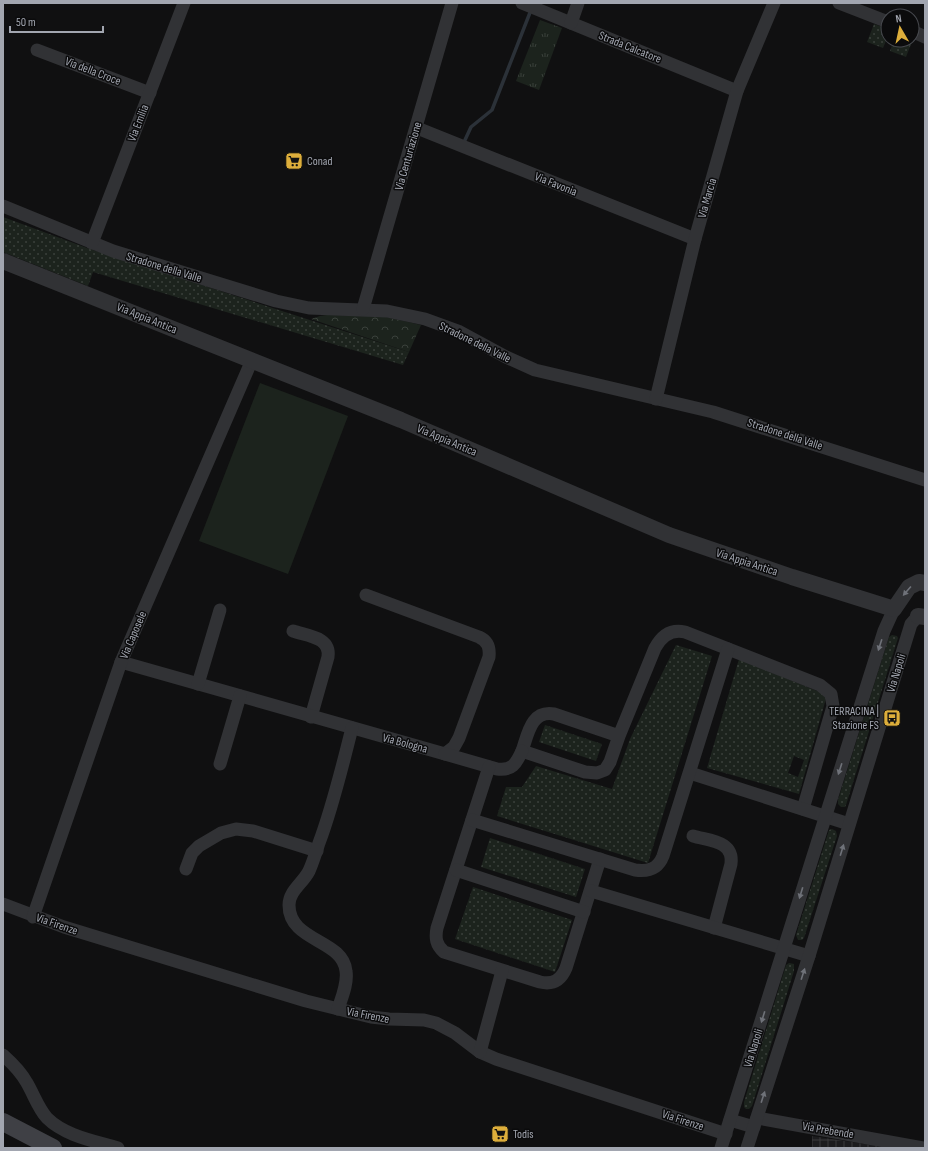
<svg xmlns="http://www.w3.org/2000/svg" width="928" height="1151" font-family="'Sofia Sans Condensed',sans-serif">
  <defs>
    <pattern id="industrial-grid" width="8" height="8" patternUnits="userSpaceOnUse"><rect width="8" height="8" fill="#1c1c1e"/><path d="M0 4h8M4 0v8" fill="none" stroke="#3a3a3c"/></pattern>
    <pattern id="grass-dots" width="8" height="8" patternUnits="userSpaceOnUse"><rect width="8" height="8" fill="#1c231d"/><path d="M2 2h.1M6 6h.1" fill="none" stroke="#3a403b" stroke-width="1.8" stroke-linecap="round"/></pattern>
    <pattern id="forest-crowns" width="20" height="18" patternUnits="userSpaceOnUse"><rect width="20" height="18" fill="#1c231d"/><path d="M2 6a3 3 0 1 1 6 0M12 15a3 3 0 1 1 6 0" fill="none" stroke="#3a403b"/></pattern>
    <pattern id="park-tufts" width="24" height="20" patternUnits="userSpaceOnUse"><rect width="24" height="20" fill="#1c231d"/><path d="M3 7l-1-3M5 7V3M7 7l1-3M15 17l-1-3M17 17v-4M19 17l1-3" fill="none" stroke="#3a403b"/></pattern>
  </defs>
  <rect width="100%" height="100%" fill="#101011"/>
  <!-- industrial -->
  <path fill="url(#industrial-grid)" d="M 812,1136 L 891,1148 L 812,1148 Z"/>
  <!-- grass -->
  <g fill="url(#grass-dots)" fill-rule="evenodd">
    <path d="M 874,24 L 888,29 L 888,36 L 883,48 L 867,42 Z"/>
    <path d="M 912,39 L 913,39 L 906,57 L 890,51 L 894,40 L 912,40 Z"/>
    <path d="M 3,217 L 90,249 L 409,352 L 403,365 L 93,272 L 88,286 L 3,252 Z"/>
    <path d="M 892,635 L 897,636 L 898,638 L 846,805 L 845,807 L 841,807 L 838,804 L 838,800 L 889,637 Z"/>
    <path d="M 676,645 L 712,656 L 648,863 L 497,816 L 506,787 L 522,787 L 536,766 L 612,789 L 630,739 Z"/>
    <path d="M 739,659 L 827,695 L 799,794 L 707,768 ZM 794,756 L 804,760 L 798,777 L 788,773 Z"/>
    <path d="M 545,725 L 602,744 L 596,761 L 539,742 Z"/>
    <path d="M 829,830 L 832,829 L 836,831 L 837,836 L 804,938 L 802,940 L 798,940 L 796,935 Z"/>
    <path d="M 490,838 L 585,869 L 576,897 L 481,867 Z"/>
    <path d="M 473,887 L 572,920 L 555,972 L 455,939 Z"/>
    <path d="M 789,963 L 794,964 L 794,971 L 752,1106 L 749,1109 L 746,1109 L 744,1107 L 744,1102 L 786,965 Z"/>
  </g>
  <!-- forest -->
  <path fill="url(#forest-crowns)" d="M 327,315 L 382,316 L 421,325 L 409,352 L 311,319 L 320,316 Z"/>
  <!-- park -->
  <path fill="url(#park-tufts)" d="M 540,20 L 562,28 L 539,90 L 516,81 Z"/>
  <!-- pitch -->
  <path fill="#1c231d" d="M 260,383 L 348,416 L 288,574 L 199,541 Z"/>
  <g fill="none" stroke-linecap="round" stroke-linejoin="round">
    <!-- stream -->
    <path stroke="#2b3138" stroke-width="3.5" d="M 465,140 L 471,127 L 492,110 L 531,10"/>
    <!-- minor -->
    <g stroke="#313235" stroke-width="13">
      <path d="M 522,3 L 737,91"/>
      <path d="M 839,3 L 888,22"/>
      <path d="M 571,23 L 578,3"/>
      <path d="M 912,31 L 925,37"/>
      <path d="M 37,50 L 150,93"/>
      <path d="M 417,128 L 695,239"/>
      <path d="M 3,206 L 113,251 L 276,301 L 309,308 L 387,311 L 425,319 L 458,331 L 506,357 L 535,370 L 713,412 L 925,480"/>
      <path d="M 92,243 L 184,3"/>
      <path d="M 363,309 L 452,3"/>
      <path d="M 656,399 L 695,239 L 737,91 L 774,3"/>
      <path d="M 293,631 C 308,636 331,637 328,657 L 311,717"/>
      <path d="M 121,662 L 445,754 L 454,747 L 459,738 L 489,657 C 490,648 488,641 479,637 L 366,595"/>
      <path d="M 198,684 L 220,610"/>
      <path d="M 619,736 L 554,714 C 531,710 528,734 522,751 L 585,772 L 597,773 L 605,770 L 610,762 L 619,736 L 655,648 C 662,635 672,629 685,632 L 820,685 L 831,694 L 833,706 L 803,809"/>
      <path d="M 445,754 L 497,769 C 512,771 516,764 522,751"/>
      <path d="M 220,764 L 240,696"/>
      <path d="M 489,767 L 437,928 C 435,938 436,945 444,952 L 540,982 C 553,985 561,980 566,968 L 600,859"/>
      <path d="M 690,773 L 849,824"/>
      <path d="M 472,820 L 635,870 C 648,872 658,869 663,856 L 728,649"/>
      <path d="M 693,836 C 710,841 734,841 731,864 L 714,928"/>
      <path d="M 186,869 L 192,853 L 199,846 L 221,833 L 236,829 L 253,831 L 317,851"/>
      <path d="M 456,870 L 584,912"/>
      <path d="M 591,891 L 809,956"/>
      <path d="M 3,904 L 64,927 L 306,1001 L 371,1017 L 389,1019 L 424,1020 L 436,1023 L 455,1033 L 480,1052 L 496,1059 L 726,1134"/>
      <path d="M 33,917 L 121,662 L 252,360"/>
      <path d="M 338,1009 C 342,997 348,983 346,971 C 343,939 289,942 289,905 C 289,891 303,883 309,871 C 313,862 316,852 319,843 C 333,806 342,767 352,728"/>
      <path d="M 480,1052 L 502,971"/>
      <path d="M 3,1055 C 12,1063 21,1072 27,1083 C 34,1095 38,1108 47,1118 C 65,1136 95,1141 118,1148"/>
      <path d="M 757,1118 L 923,1148"/>
      <path d="M 730,1120 L 754,1127"/>
      <path d="M 721,1148 L 884,631 L 894,609"/>
      <path d="M 747,1148 L 809,956 L 911,624 L 918,616"/>
    </g>
    <!-- tertiary -->
    <g stroke="#313235" stroke-width="16">
      <path d="M 3,261 L 401,420 L 669,535 L 792,577 L 894,609 L 909,587 L 919,582 L 925,583"/>
      <path d="M 918,616 L 925,617"/>
    </g>
    <!-- secondary -->
    <path stroke="#3f4045" stroke-width="18" d="M 3,1122 L 53,1148"/>
  </g>
  <!-- one-way arrows -->
  <defs><path id="oneway-solid" d="M-6-.8H1V-3.2L6.5 0L1 3.2V.8H-6Z"/></defs>
  <g fill="#6f7279">
    <use href="#oneway-solid" transform="translate(907 591) rotate(131)"/>
    <use href="#oneway-solid" transform="translate(880 645) rotate(108)"/>
    <use href="#oneway-solid" transform="translate(840 769) rotate(108)"/>
    <use href="#oneway-solid" transform="translate(842 850) rotate(-73)"/>
    <use href="#oneway-solid" transform="translate(801 893) rotate(107)"/>
    <use href="#oneway-solid" transform="translate(803 974) rotate(-72)"/>
    <use href="#oneway-solid" transform="translate(763 1017) rotate(107)"/>
    <use href="#oneway-solid" transform="translate(763 1097) rotate(-72)"/>
  </g>
  <!-- icons -->
  <defs>
    <symbol id="supermarket-square" viewBox="-11 -11 22 22"><rect x="-9" y="-9" width="18" height="18" rx="4" fill="#ddae3b" stroke="#0b0b0c"/><path d="M-6-5.5h2.5l.6 2H6L4.5 2H-2.5L-4.4-4H-6ZM-1.5 3.2a1.3 1.3 0 1 0 .1 0ZM3 3.2a1.3 1.3 0 1 0 .1 0Z" fill="#111"/></symbol>
    <symbol id="bus-square" viewBox="-11 -11 22 22"><rect x="-9" y="-9" width="18" height="18" rx="4" fill="#ddae3b" stroke="#0b0b0c"/><path d="M-5-6H5V4H4V6H2V4H-2V6H-4V4H-5ZM-3.5-4V0h7V-4ZM-3.5 1.2v1.5H-2V1.2ZM2 1.2v1.5H3.5V1.2Z" fill="#111"/></symbol>
  </defs>
  <g fill-rule="evenodd">
    <use href="#supermarket-square" x="284" y="151" width="20" height="20"/>
    <use href="#bus-square" x="882" y="708" width="20" height="20"/>
    <use href="#supermarket-square" x="490" y="1124" width="20" height="20"/>
  </g>
  <g text-anchor="middle" stroke-width="3" stroke-linejoin="round" paint-order="stroke">
    <!-- street labels -->
    <g font-size="12" fill="#a2a6b0" stroke="#0b0b0c">
      <text transform="translate(630 47) rotate(22)" y="4">Strada Calcatore</text>
      <text transform="translate(93 71) rotate(21)" y="4">Via della Croce</text>
      <text transform="translate(138 123) rotate(-69)" y="4">Via Emilia</text>
      <text transform="translate(408 156) rotate(-74)" y="4">Via Centuriazione</text>
      <text transform="translate(556 184) rotate(22)" y="4">Via Favonia</text>
      <text transform="translate(707 198) rotate(-74)" y="4">Via Marcia</text>
      <text transform="translate(164 267) rotate(17)" y="4">Stradone della Valle</text>
      <text transform="translate(147 318) rotate(22)" y="4">Via Appia Antica</text>
      <text transform="translate(475 342) rotate(26)" y="4">Stradone della Valle</text>
      <text transform="translate(785 434) rotate(18)" y="4">Stradone della Valle</text>
      <text transform="translate(447 440) rotate(23)" y="4">Via Appia Antica</text>
      <text transform="translate(747 562) rotate(18)" y="4">Via Appia Antica</text>
      <text transform="translate(133 635) rotate(-67)" y="4">Via Caposele</text>
      <text transform="translate(896 673) rotate(-73)" y="4">Via Napoli</text>
      <text transform="translate(405 743) rotate(15)" y="4">Via Bologna</text>
      <text transform="translate(57 924) rotate(19)" y="4">Via Firenze</text>
      <text transform="translate(368 1015) rotate(11)" y="4">Via Firenze</text>
      <text transform="translate(753 1048) rotate(-73)" y="4">Via Napoli</text>
      <text transform="translate(683 1120) rotate(18)" y="4">Via Firenze</text>
      <text transform="translate(828 1130) rotate(10)" y="4">Via Prebende</text>
    </g>
    <!-- poi labels -->
    <g font-size="12" fill="#a2a6b0" stroke="#0b0b0c" text-anchor="start">
      <text x="307" y="165">Conad</text>
      <text x="879" y="715" text-anchor="end">TERRACINA |<tspan x="879" dy="14">Stazione FS</tspan></text>
      <text x="513" y="1138">Todis</text>
    </g>
  </g>
  <!-- border -->
  <rect width="928" height="1151" fill="none" stroke="#a2a6b0" stroke-width="8"/>
  <!-- north arrow -->
  <g transform="translate(900 28) rotate(351)"><circle r="19" fill="#0b0b0c" stroke="#47494e"/>
  <path d="M0-3L7 15L0 10L-7 15Z" fill="#ddae3b"/>
  <text y="-6" font-size="11" font-weight="bold" text-anchor="middle" fill="#a2a6b0">N</text>
  </g>
  <!-- scale -->
  <path d="M10 26v6h93v-6" fill="none" stroke="#a2a6b0" stroke-width="2"/>
  <text x="16" y="26" font-size="12" fill="#a2a6b0" stroke="#0b0b0c" stroke-width="3" paint-order="stroke">50 m</text>
</svg>
